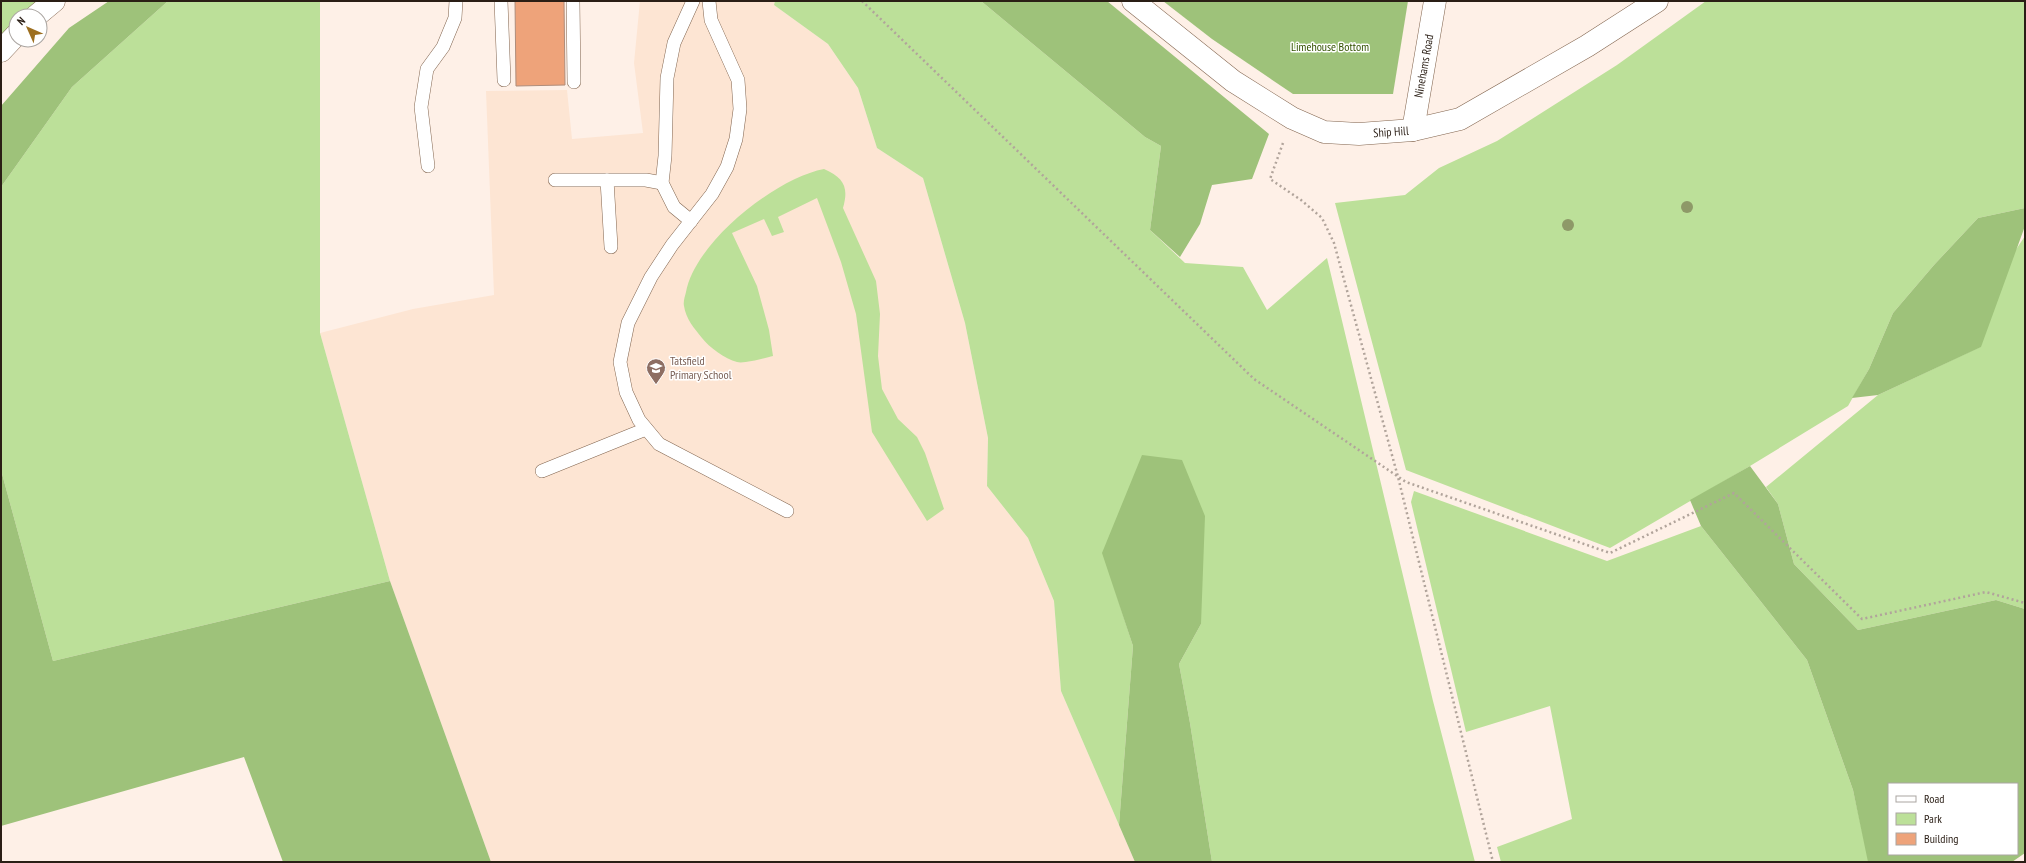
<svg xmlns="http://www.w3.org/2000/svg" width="2026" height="863" font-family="'PT Sans Narrow',sans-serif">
  <rect width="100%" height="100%" fill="#fef0e7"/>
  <!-- built -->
  <path fill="#fde5d3" d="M 640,1 L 775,1 L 774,5 L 828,44 L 858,88 L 877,148 L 923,178 L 965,323 L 988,438 L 987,486 L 1028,538 L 1054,601 L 1061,691 L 1135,862 L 491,862 L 390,581 L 320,333 L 413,309 L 494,295 L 486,91 L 567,90 L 572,139 L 643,133 L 634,63 Z"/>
  <!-- green -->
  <g fill="#bce099">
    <path d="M 1,1 L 37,1 L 21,16 L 16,16 L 16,21 L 1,35 Z"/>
    <path d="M 168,1 L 320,1 L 320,333 L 390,581 L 53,661 L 1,470 L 1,187 L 72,87 Z"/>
    <path d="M 775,1 L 981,1 L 1145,137 L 1161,146 L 1150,230 L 1185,263 L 1243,267 L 1267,310 L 1327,258 L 1433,701 L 1475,862 L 1212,862 L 1190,723 L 1179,664 L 1201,624 L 1103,553 L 1133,646 L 1119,825 L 1061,691 L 1054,601 L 1028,538 L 987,486 L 988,438 L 965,323 L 923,178 L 877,148 L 858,88 L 828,44 L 774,5 Z"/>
    <path d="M 1706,1 L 2025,1 L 2025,208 L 1978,218 L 1934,265 L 1893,313 L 1869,369 L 1848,406 L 1750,466 L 1610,548 L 1406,470 L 1335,203 L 1405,195 L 1439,168 L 1497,141 L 1617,65 Z"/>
    <path d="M 824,169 C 844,178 849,187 843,208 L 876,281 L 880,314 L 878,356 L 882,389 L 898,419 L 917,437 L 925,453 L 944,509 L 927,521 L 872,432 L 856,314 L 841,262 L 817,198 L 778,217 L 784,232 L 772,236 L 764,219 L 732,233 L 757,286 L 769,330 L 773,356 C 765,358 744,364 737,362 C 725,359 709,347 702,338 C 694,328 686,319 684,306 C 683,302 685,296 686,292 C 695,242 776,178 824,169 Z"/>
    <path d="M 2025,236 L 2025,609 L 1996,600 L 1858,630 L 1794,564 L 1778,504 L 1766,487 L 1878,395 L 1980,347 L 2015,251 Z"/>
    <path d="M 1414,491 L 1607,561 L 1701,526 L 1807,660 L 1853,790 L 1869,862 L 1501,862 L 1497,847 L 1572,819 L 1550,706 L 1466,732 L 1411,502 Z"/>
  </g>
  <!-- forest -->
  <g fill="#9ec27a" fill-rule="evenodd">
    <path d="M 109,1 L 168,1 L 72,87 L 1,187 L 1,106 L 69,28 Z"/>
    <path d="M 981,1 L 1107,1 L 1269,134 L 1252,179 L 1212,185 L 1200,224 L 1180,257 L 1150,230 L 1161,146 L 1145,137 Z"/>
    <path d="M 1163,1 L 1408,1 L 1393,94 L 1293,94 L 1212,39 Z"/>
    <path d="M 2025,208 L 2025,226 L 1981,347 L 1878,395 L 1852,398 L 1869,369 L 1893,313 L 1934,265 L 1978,218 Z"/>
    <path d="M 1142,455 L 1182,460 L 1205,516 L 1201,624 L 1179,664 L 1190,723 L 1212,862 L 1135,862 L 1119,825 L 1133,646 L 1102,553 Z"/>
    <path d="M 1750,466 L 1778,504 L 1794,564 L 1858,630 L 1996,600 L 2025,609 L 2025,853 L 2012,862 L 1868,862 L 1853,790 L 1807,660 L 1701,526 L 1690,500 ZM 1889,784 L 2017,784 L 2017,854 L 1889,854 Z"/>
    <path d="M 1,470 L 53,661 L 390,581 L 491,862 L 283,862 L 244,757 L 1,826 Z"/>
  </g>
  <!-- building -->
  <path fill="#eea37a" stroke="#af8d7b" d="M 515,1 L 564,1 L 565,85 L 516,86 Z"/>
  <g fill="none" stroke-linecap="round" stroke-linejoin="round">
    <defs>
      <g id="lane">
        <path d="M 501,1 L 504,80"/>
        <path d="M 573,1 L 574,82"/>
        <path d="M 709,1 L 711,20 L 738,80 L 740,109 L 736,139 L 727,167 L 712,194 L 672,245 L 651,277 L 628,323 L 620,362 L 626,392 L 639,420 L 659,444 L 787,511"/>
        <path d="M 428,166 L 421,107 L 427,69 L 443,47 L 455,18 L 456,1"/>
        <path d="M 555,180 L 646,180 L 662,183"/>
        <path d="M 607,180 L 611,247"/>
        <path d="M 691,221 L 674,207 L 662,183 L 665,156 L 667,78 L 674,43 L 693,1"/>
        <path d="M 542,471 L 646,429"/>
      </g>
      <g id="street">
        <path d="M 1133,1 L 1233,81 L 1292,118 L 1324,132 L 1359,134 L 1413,130 L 1460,119 L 1587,46 L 1657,1"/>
        <path d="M 36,16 L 54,1"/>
        <path d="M 1,51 L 16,35"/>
        <path d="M 1413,130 L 1435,1"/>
      </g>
    </defs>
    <!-- lane casing -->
    <use href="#lane" stroke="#82654f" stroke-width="14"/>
    <!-- street casing -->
    <use href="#street" stroke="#82654f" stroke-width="23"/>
    <!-- path -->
    <g stroke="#b1a49b" stroke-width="2.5" stroke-dasharray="2 3" stroke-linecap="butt">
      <path d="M 862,1 L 1254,379 L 1406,482 L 1610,553 L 1734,493 L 1862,619 L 1986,592 L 2025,603"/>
      <path d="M 1283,143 L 1270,179 L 1301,200 L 1322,218 L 1334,243 L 1398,477 L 1493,862"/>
    </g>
    <!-- lane -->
    <use href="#lane" stroke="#fff" stroke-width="13"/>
    <!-- street -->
    <use href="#street" stroke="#fff" stroke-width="22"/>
  </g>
  <!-- trees -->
  <g fill="#8e9968">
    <circle cx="1687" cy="207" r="6"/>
    <circle cx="1568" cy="225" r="6"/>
  </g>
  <!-- icons -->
  <defs>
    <symbol id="school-pin" viewBox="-11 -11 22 30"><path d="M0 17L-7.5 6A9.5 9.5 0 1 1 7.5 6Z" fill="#8d6e63" stroke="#fff"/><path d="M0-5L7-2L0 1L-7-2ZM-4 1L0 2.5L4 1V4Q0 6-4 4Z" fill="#fff"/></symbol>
  </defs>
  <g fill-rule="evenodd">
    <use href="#school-pin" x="645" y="357" width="22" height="30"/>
  </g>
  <g text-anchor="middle" stroke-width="3" stroke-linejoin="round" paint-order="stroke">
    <!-- park labels -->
    <g font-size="12" fill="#325100" stroke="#fff">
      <text x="1330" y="51">Limehouse Bottom</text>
    </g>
    <!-- street labels -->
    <g font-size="12" fill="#2a1e15" stroke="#fff">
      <text transform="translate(1424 66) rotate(-80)" y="4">Ninehams Road</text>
      <text transform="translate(1391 132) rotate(-4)" y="4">Ship Hill</text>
    </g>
    <!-- education labels -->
    <g font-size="12" fill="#785e54" stroke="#fff" text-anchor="start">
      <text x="670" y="365">Tatsfield<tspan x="670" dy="14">Primary School</tspan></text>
    </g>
  </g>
  <!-- border -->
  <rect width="2026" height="863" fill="none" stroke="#2a1e15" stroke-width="4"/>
  <!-- legend -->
  <rect x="1888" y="783" width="130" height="72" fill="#ffffff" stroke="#aaa5a1"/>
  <rect x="1896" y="796" width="20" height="6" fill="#ffffff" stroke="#aaa5a1"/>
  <text x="1924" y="803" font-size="12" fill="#2a1e15">Road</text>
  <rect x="1896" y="813" width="20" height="12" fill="#bce099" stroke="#aaa5a1"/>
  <text x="1924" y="823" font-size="12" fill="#2a1e15">Park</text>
  <rect x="1896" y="833" width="20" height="12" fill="#eea37a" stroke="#aaa5a1"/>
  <text x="1924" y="843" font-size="12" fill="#2a1e15">Building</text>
  <!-- north arrow -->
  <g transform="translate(28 28) rotate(315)"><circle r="19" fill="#ffffff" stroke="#aaa5a1"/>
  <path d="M0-3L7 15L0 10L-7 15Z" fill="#9d6f20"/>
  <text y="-6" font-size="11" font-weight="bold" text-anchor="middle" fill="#2a1e15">N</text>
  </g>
</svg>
